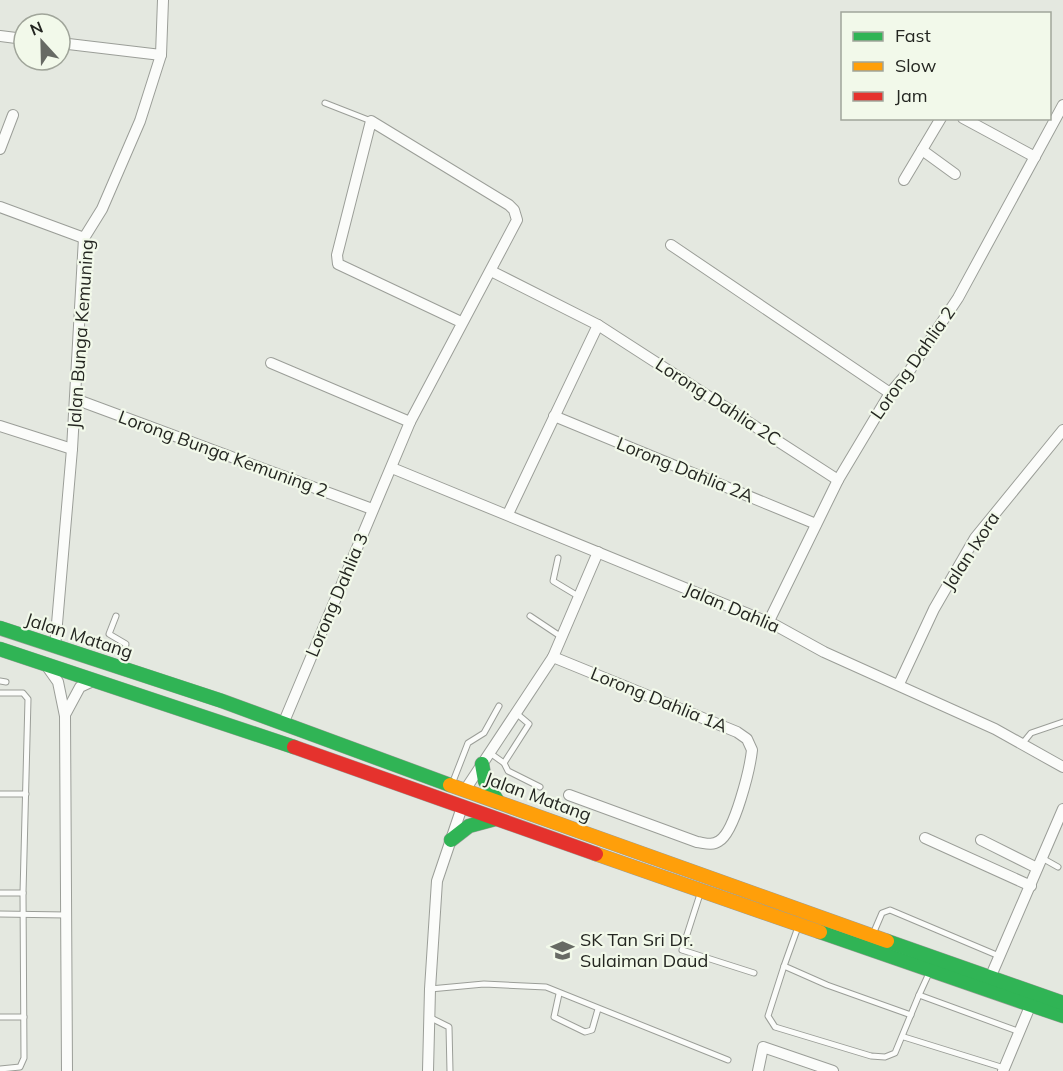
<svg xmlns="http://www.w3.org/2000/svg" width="1063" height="1071" font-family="Mulish,sans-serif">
  <rect width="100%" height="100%" fill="#e4e8e0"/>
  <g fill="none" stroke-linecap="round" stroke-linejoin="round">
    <defs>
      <g id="lane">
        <path d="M 325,103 L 371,121"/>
        <path d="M 558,558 L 553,581 L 578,596"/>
        <path d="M 116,616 L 109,634 L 126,644 L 122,664"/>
        <path d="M 530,616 L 560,636"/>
        <path d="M 0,681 L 6,682"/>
        <path d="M 0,693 L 23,693 L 28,699 L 23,893 L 24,1058 L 20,1067 L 0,1069"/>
        <path d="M 1022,744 L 1031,733 L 1063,722"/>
        <path d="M 490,753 L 504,763 L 508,771 L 540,787"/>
        <path d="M 504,763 L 529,724 L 516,713"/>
        <path d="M 452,784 L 468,743 L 484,733 L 499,706"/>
        <path d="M 0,794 L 26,794"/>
        <path d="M 1042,858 L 1058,867"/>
        <path d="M 701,891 L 682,950 L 754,973"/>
        <path d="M 0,893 L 23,893"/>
        <path d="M 0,914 L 66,915"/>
        <path d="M 798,927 L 784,966 L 827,985 L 911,1015"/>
        <path d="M 873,934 L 882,913 L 890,910 L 999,956"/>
        <path d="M 784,966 L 768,1016 L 775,1027 L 871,1056 L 885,1057 L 895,1053 L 919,995"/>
        <path d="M 930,971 L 919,995 L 1020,1032"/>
        <path d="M 430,989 L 484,984 L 546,987 L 728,1060"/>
        <path d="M 559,994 L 554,1017 L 585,1032 L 592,1030 L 598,1009"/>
        <path d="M 0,1017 L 24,1017"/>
        <path d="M 429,1017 L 449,1027 L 450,1071"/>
        <path d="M 904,1037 L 1004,1068"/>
      </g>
      <g id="street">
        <path d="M 0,36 L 24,39"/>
        <path d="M 60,43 L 161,55"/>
        <path d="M 963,118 L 1035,157"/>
        <path d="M 0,149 L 13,115"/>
        <path d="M 922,150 L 955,174"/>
        <path d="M 904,180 L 941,118"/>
        <path d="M 0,207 L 84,238"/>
        <path d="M 671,245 L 890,393"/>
        <path d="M 491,271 L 598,325 L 838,480"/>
        <path d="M 271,363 L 410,422"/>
        <path d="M 75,399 L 372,509"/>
        <path d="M 554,416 L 816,524"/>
        <path d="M 0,426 L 72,449"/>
        <path d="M 392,468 L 775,625 L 824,652 L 995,729 L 1063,767"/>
        <path d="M 508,514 L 598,325"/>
        <path d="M 768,623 L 838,480 L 890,393 L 910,370 L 958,298 L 1063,105"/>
        <path d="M 55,647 L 72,449 L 84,238 L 102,209 L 140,121 L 161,55 L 163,0"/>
        <path d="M 553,657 L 737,732 L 747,739 L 752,750 C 750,768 735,832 719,841 C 712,846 705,843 697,842 L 569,795"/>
        <path d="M 46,665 L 58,682 L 65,716 L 67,1071"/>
        <path d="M 899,684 L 934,609 L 975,538 L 1063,430"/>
        <path d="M 66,713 L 80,687 L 95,680"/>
        <path d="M 283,724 L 410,422 L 517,220 L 514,210 L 509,205 L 371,121 L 337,255 L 338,264 L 461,322"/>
        <path d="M 465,790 L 553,657 L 598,552"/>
        <path d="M 925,838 L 1031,886"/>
        <path d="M 981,840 L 1037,868"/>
        <path d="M 990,978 L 1063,809"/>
        <path d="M 428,1071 L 430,989 L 437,881 L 462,807"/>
        <path d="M 758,1071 L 763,1047 L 833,1071"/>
        <path d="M 1003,1071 L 1031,1004"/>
      </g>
      <g id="fast">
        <path d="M 0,628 L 222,701 L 450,785"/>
        <path d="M 0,649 L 294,747"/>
        <path d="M 482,764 L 485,781 L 498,802"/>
        <path d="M 451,840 L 469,826 L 495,819"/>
        <path d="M 820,932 L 1063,1016"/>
        <path d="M 887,941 L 1063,1003"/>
      </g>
      <g id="slow">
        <path d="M 450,785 L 887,941"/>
        <path d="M 596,854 L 820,932"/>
      </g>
      <path id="jam" d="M 294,747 L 596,854"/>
    </defs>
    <!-- lane casing -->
    <use href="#lane" stroke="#9b9e98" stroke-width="7"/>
    <!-- street casing -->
    <use href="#street" stroke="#9b9e98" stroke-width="12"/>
    <!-- fast casing -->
    <use href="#fast" stroke="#9b9e98" stroke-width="15"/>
    <!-- slow casing -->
    <use href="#slow" stroke="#9b9e98" stroke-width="15"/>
    <!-- jam casing -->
    <use href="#jam" stroke="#9b9e98" stroke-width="15"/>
    <!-- lane -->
    <use href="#lane" stroke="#fbfcfa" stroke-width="5"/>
    <!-- street -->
    <use href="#street" stroke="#fbfcfa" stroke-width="10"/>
    <!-- fast -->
    <use href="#fast" stroke="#30b455" stroke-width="14"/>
    <!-- slow -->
    <use href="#slow" stroke="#ff9f0a" stroke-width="14"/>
    <!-- jam -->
    <use href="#jam" stroke="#e5322d" stroke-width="14"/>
  </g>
  <!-- icons -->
  <defs>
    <symbol id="school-bare" viewBox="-9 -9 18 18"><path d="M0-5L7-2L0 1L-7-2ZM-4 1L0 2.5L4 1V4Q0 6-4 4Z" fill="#676a64" stroke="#f2f9ea" stroke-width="2.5" paint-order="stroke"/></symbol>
  </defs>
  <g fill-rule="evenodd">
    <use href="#school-bare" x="546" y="934" width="33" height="33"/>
  </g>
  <g text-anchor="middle" stroke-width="4.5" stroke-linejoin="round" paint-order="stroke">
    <!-- street labels -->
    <g font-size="18" fill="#242621" stroke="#f2f9ea">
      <text transform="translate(81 334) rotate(-86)" y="6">Jalan Bunga Kemuning</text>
      <text transform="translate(913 363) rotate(-55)" y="6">Lorong Dahlia 2</text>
      <text transform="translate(718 402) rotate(33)" y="6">Lorong Dahlia 2C</text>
      <text transform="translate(223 454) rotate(20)" y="6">Lorong Bunga Kemuning 2</text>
      <text transform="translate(685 470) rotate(22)" y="6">Lorong Dahlia 2A</text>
      <text transform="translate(971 551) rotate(-57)" y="6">Jalan Ixora</text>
      <text transform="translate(337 595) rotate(-67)" y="6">Lorong Dahlia 3</text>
      <text transform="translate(732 608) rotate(23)" y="6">Jalan Dahlia</text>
      <text transform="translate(79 636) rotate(18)" y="6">Jalan Matang</text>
      <text transform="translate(659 700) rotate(22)" y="6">Lorong Dahlia 1A</text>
      <text transform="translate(538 797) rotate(20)" y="6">Jalan Matang</text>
    </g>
    <!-- poi labels -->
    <g font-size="18" fill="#242621" stroke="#f2f9ea" text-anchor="start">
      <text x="580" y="946">SK Tan Sri Dr.<tspan x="580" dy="21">Sulaiman Daud</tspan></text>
    </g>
  </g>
  <!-- legend -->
  <rect x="841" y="12" width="210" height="108" fill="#f2f9ea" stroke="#a0a59a" stroke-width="1.5"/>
  <rect x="853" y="32" width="30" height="9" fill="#30b455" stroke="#a0a59a" stroke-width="1.5"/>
  <text x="895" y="42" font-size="18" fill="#242621">Fast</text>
  <rect x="853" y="62" width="30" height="9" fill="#ff9f0a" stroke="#a0a59a" stroke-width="1.5"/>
  <text x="895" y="72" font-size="18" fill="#242621">Slow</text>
  <rect x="853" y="92" width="30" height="9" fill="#e5322d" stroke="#a0a59a" stroke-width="1.5"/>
  <text x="895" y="102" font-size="18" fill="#242621">Jam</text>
  <!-- north arrow -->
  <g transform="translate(42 42) rotate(338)"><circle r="28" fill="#f2f9ea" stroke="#a0a59a" stroke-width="1.5"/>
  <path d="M0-4.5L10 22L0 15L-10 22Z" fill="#676a64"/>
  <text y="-9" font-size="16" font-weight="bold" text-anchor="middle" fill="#242621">N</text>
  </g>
</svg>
